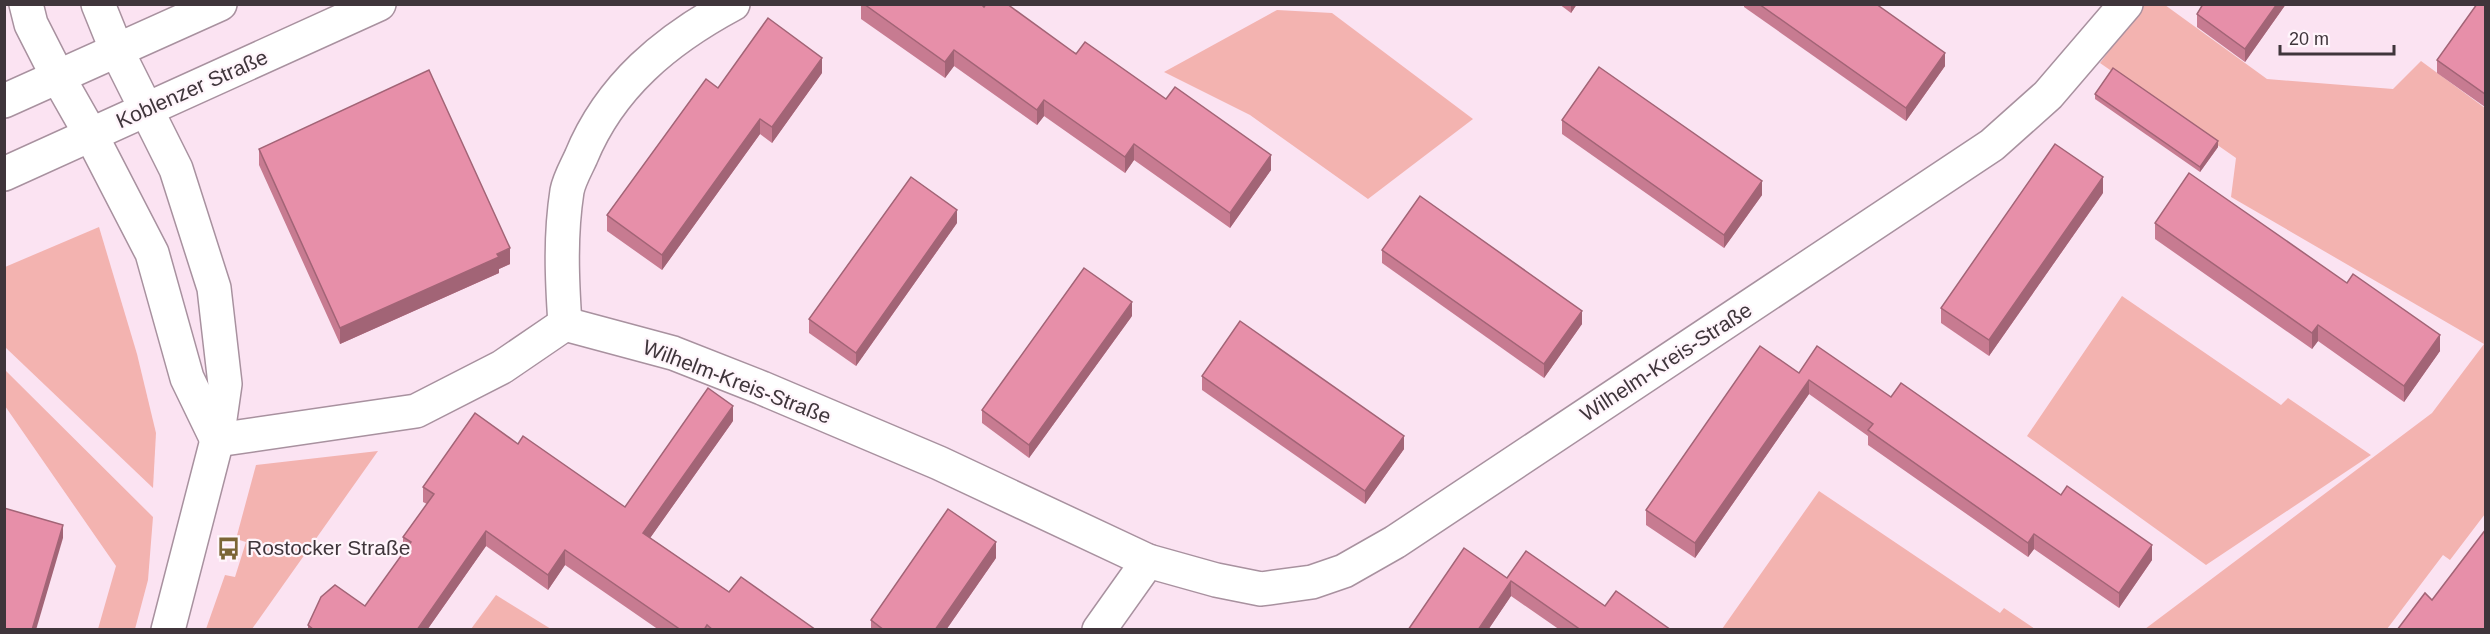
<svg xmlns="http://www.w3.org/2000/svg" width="2490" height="634" font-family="Helvetica,sans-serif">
  <rect width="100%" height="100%" fill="#fbe3f2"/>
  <!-- green -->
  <g fill="#f3b3b0">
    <path d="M 2143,5 L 2165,5 L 2267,79 L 2393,89 L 2421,61 L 2485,108 L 2485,514 L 2450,560 L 2443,555 L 2387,629 L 2145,629 L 2432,413 L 2484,344 L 2231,197 L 2236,158 L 2100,63 Z"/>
    <path d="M 1277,10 L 1332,13 L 1473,119 L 1368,199 L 1250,115 L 1164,72 Z"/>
    <path d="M 99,227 L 137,354 L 156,433 L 153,488 L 5,347 L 5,267 Z"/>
    <path d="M 2122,296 L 2281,405 L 2288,398 L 2371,455 L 2206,565 L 2027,436 Z"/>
    <path d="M 4,369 L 153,517 L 148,580 L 135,629 L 98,629 L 116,566 L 5,406 Z"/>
    <path d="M 378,451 L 252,629 L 206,629 L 225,575 L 235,577 L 246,542 L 236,539 L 256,465 Z"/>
    <path d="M 1819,491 L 2000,613 L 2004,608 L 2035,629 L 1722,629 Z"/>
    <path d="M 496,595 L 551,629 L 471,629 Z"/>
  </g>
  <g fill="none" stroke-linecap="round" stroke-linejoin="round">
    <defs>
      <g id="street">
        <path d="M 26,4 L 31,24 L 58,77 L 91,135 L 152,253 L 187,378 L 217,440"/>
        <path d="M 98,4 L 117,51 L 176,169 L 214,288 L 225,384 L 217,440 L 168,630"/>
        <path d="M 565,324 C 562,280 560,236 567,191 C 569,180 576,168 581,157 C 610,86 666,40 733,4"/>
        <path d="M 217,440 L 416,411 L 502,367 L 565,324 L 673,353 L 762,388 L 939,463 L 1148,561 L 1216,580 L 1261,589 L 1312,582 L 1344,571 L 1395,542 L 1992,145 L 2048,95 L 2126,4"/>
        <path d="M 1099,630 L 1148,561"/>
      </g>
      <g id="secondary">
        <path d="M 4,101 L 220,4"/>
        <path d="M 4,174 L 379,4"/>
      </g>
    </defs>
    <!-- street casing -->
    <use href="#street" stroke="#a8919f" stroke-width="36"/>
    <!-- secondary casing -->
    <use href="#secondary" stroke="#a8919f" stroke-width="36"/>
    <!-- street -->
    <use href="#street" stroke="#fff" stroke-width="33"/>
    <!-- secondary -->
    <use href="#secondary" stroke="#fff" stroke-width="33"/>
  </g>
  <!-- wall -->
  <g fill="#c77b91">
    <path d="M 861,4 L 981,4 L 1166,99 L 1271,170 L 1230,228 L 1134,160 L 1125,173 L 1044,116 L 1037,125 L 954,66 L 945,78 L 861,19 Z"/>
    <path d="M 1559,4 L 1577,4 L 1571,13 Z"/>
    <path d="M 1744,4 L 1876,4 L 1945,66 L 1906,121 L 1744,7 Z"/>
    <path d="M 2203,4 L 2286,4 L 2245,62 L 2197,27 L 2197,14 Z"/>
    <path d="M 2486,4 L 2486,107 L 2485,107 L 2437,73 L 2437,60 Z"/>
    <path d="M 822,73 L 772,143 L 760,134 L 662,270 L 607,231 L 607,215 Z"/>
    <path d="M 2095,94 L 2218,147 L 2200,172 L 2095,99 Z"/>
    <path d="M 1562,120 L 1762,195 L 1724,248 L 1562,134 Z"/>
    <path d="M 259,149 L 510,264 L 499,269 L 499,273 L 340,344 L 259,165 Z"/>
    <path d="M 2103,193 L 1989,356 L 1941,323 L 1941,308 Z"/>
    <path d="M 957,223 L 856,366 L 809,333 L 809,319 Z"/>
    <path d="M 2155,223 L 2440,351 L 2404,402 L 2318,341 L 2312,349 L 2155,239 Z"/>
    <path d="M 1382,250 L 1582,324 L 1544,378 L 1382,263 Z"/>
    <path d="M 1132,316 L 1029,458 L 982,423 L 982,410 Z"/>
    <path d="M 1799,373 L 1891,397 L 2152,560 L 2119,608 L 2034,549 L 2028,557 L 1868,445 L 1868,436 L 1809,394 L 1695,558 L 1646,525 L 1646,510 Z"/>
    <path d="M 1202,376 L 1404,449 L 1365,504 L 1202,390 Z"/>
    <path d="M 733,421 L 650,538 L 729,592 L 816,630 L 659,630 L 565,565 L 548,590 L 486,546 L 427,630 L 308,630 L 308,625 L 365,606 L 403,553 L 403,537 L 427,504 L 423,502 L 423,487 L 518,444 L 625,507 Z"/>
    <path d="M 996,558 L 946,630 L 871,630 L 871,620 Z"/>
    <path d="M 1507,578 L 1605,606 L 1671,630 L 1560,630 L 1511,596 L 1488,630 L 1408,630 Z"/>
  </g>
  <!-- shaded-wall -->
  <g fill="#a26476">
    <path d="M 1571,4 L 1577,4 L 1571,13 Z"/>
    <path d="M 2277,4 L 2286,4 L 2245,62 L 2245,49 Z"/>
    <path d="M 954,50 L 954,66 L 945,78 L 945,62 Z"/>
    <path d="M 1945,53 L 1945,66 L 1906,121 L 1906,108 Z"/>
    <path d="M 822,58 L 822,73 L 772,143 L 772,127 Z"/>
    <path d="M 1044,100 L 1044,116 L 1037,125 L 1037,110 Z"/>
    <path d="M 760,119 L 760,134 L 662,270 L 662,255 Z"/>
    <path d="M 2218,141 L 2218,147 L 2200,172 L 2200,167 Z"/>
    <path d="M 1134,144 L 1134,160 L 1125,173 L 1125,157 Z"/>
    <path d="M 1271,155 L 1271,170 L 1230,228 L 1230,213 Z"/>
    <path d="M 2103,177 L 2103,193 L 1989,356 L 1989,340 Z"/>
    <path d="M 1762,181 L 1762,195 L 1724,248 L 1724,235 Z"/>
    <path d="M 957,210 L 957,223 L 856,366 L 856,353 Z"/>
    <path d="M 510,248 L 510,264 L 499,269 L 499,273 L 340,344 L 340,328 Z"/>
    <path d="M 1132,302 L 1132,316 L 1029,458 L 1029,445 Z"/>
    <path d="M 1582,311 L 1582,324 L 1544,378 L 1544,364 Z"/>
    <path d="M 2318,325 L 2318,341 L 2312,349 L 2312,333 Z"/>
    <path d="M 2440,335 L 2440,351 L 2404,402 L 2404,386 Z"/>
    <path d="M 1809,380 L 1809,394 L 1695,558 L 1695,543 Z"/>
    <path d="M 733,406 L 733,421 L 643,548 L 643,533 Z"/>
    <path d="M 1404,436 L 1404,449 L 1365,504 L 1365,491 Z"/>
    <path d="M 63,525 L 63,538 L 36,630 L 32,630 Z"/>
    <path d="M 486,531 L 486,546 L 427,630 L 417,630 Z"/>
    <path d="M 2034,534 L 2034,549 L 2028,557 L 2028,543 Z"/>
    <path d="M 996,542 L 996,558 L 946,630 L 935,630 Z"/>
    <path d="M 2152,545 L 2152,560 L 2119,608 L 2119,593 Z"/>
    <path d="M 565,550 L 565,565 L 548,590 L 548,575 Z"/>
    <path d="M 1511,581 L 1511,596 L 1488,630 L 1478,630 Z"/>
  </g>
  <!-- building -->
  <g fill="#e78fa9" stroke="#a26476" stroke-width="1.5">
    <path d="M 864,4 L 981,4 L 984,7 L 986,4 L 1007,4 L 1076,54 L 1085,42 L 1166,99 L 1175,87 L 1271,155 L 1230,213 L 1134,144 L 1125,157 L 1044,100 L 1037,110 L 954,50 L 945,62 Z"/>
    <path d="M 1759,4 L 1876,4 L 1945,53 L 1906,108 Z"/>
    <path d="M 2203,4 L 2277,4 L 2245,49 L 2197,14 Z"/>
    <path d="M 2477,4 L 2486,4 L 2485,94 L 2437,60 Z"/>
    <path d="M 768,18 L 822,58 L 772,127 L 760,119 L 662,255 L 607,215 L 706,79 L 718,88 Z"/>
    <path d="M 1599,67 L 1762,181 L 1724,235 L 1562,120 Z"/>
    <path d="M 2113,68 L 2218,141 L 2200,167 L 2095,94 Z"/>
    <path d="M 429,70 L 510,248 L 497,254 L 499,257 L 340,328 L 259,149 Z"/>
    <path d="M 2055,144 L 2103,177 L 1989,340 L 1941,308 Z"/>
    <path d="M 2189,173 L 2347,283 L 2353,274 L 2440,335 L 2404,386 L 2318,325 L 2312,333 L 2155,223 Z"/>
    <path d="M 911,177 L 957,210 L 856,353 L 809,319 Z"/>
    <path d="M 1420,196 L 1582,311 L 1544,364 L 1382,250 Z"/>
    <path d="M 1084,268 L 1132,302 L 1029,445 L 982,410 Z"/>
    <path d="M 1240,321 L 1404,436 L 1365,491 L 1202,376 Z"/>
    <path d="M 1760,346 L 1799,373 L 1817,346 L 1891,397 L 1901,383 L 2061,495 L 2067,486 L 2152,545 L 2119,593 L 2034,534 L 2028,543 L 1868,430 L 1873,424 L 1809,380 L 1695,543 L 1646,510 Z"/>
    <path d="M 708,388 L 733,406 L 643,533 L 729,592 L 741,577 L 816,630 L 713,630 L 707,625 L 704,630 L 681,630 L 565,550 L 548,575 L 486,531 L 417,630 L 314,630 L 308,625 L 321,597 L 335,585 L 365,606 L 411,542 L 403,537 L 434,494 L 423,487 L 475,413 L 518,444 L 523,436 L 625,507 Z"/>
    <path d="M 4,508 L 63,525 L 32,630 L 4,630 Z"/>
    <path d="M 948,509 L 996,542 L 935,630 L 884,630 L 871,620 Z"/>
    <path d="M 2486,529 L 2486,630 L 2397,630 L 2425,593 L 2432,600 Z"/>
    <path d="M 1464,548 L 1507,578 L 1526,551 L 1605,606 L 1616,591 L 1671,630 L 1581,630 L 1511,581 L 1478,630 L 1408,630 Z"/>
  </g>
  <!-- icons -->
  <defs>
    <symbol id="bus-bare" viewBox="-9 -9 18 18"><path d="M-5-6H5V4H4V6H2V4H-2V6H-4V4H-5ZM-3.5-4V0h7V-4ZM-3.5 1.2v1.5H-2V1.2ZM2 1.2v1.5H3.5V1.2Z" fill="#7b6535" stroke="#fff5fb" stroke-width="2.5" paint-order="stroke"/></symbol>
  </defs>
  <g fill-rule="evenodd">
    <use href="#bus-bare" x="212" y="532" width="33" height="33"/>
  </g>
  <g text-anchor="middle" stroke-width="4.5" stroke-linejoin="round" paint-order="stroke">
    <!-- street labels -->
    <g font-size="21" fill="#3f353b" stroke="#fff5fb">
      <text transform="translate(192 89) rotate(-24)" y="7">Koblenzer Straße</text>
      <text transform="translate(1666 362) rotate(-33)" y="7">Wilhelm-Kreis-Straße</text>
      <text transform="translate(737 382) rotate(21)" y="7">Wilhelm-Kreis-Straße</text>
    </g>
    <!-- poi labels -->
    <g font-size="21" fill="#3f353b" stroke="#fff5fb" text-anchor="start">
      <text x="247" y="555">Rostocker Straße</text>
    </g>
  </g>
  <!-- border -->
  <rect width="2490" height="634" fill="none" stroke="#3f353b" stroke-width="12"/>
  <!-- scale -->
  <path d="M2280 45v9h114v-9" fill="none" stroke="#3f353b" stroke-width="3"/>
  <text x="2289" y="45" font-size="18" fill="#3f353b" stroke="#fff5fb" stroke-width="4.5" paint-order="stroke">20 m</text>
</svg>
